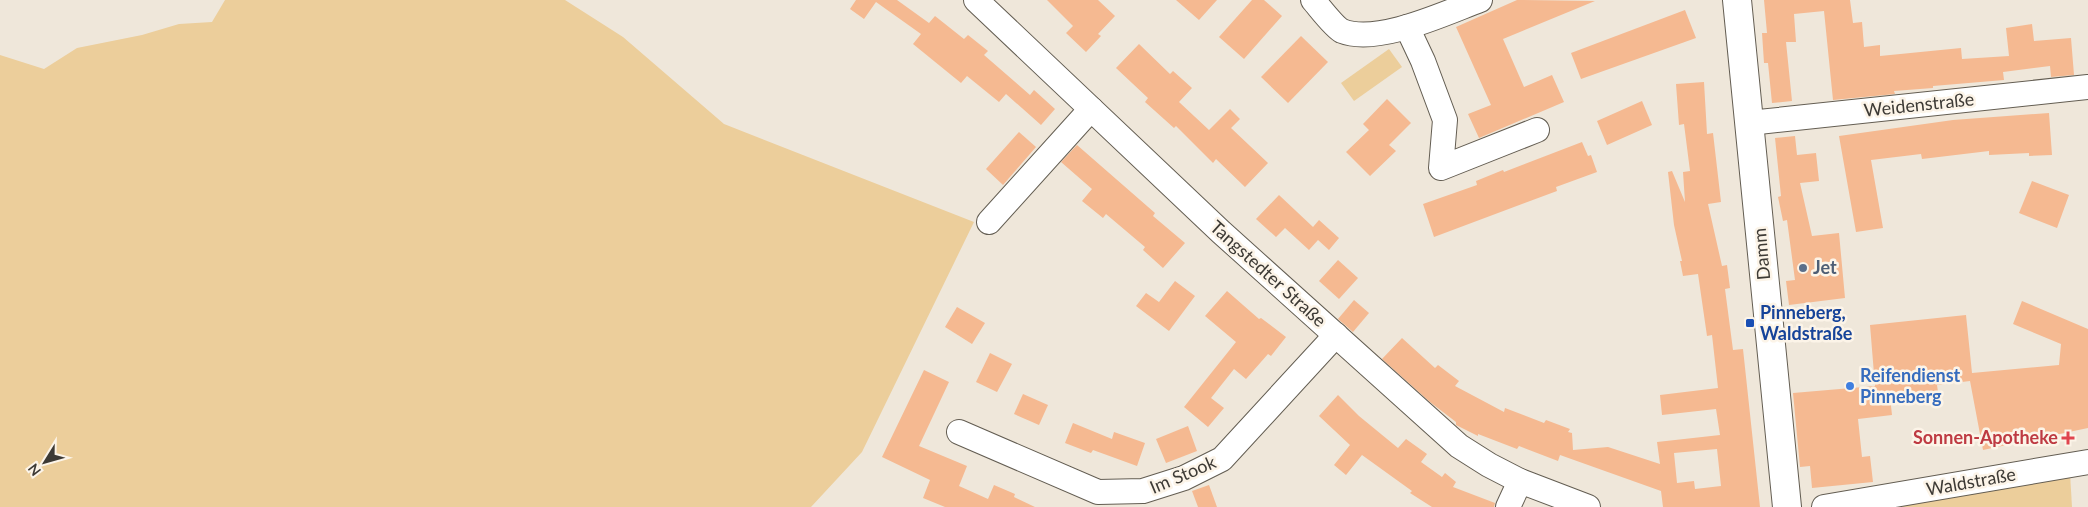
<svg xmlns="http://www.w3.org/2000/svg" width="2088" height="507" font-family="Lato,sans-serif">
  <rect width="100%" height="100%" fill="#efe7da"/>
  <!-- green -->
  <g fill="#ecce9b">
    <path d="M 225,0 L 565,0 L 623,37 L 724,124 L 974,222 L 862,452 L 811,507 L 0,507 L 0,55 L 44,69 L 77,48 L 142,35 L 179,24 L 212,22 Z"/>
    <path d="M 1389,49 L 1402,67 L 1354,101 L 1341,83 Z"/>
    <path d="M 2070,473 L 2072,507 L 1872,507 Z"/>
  </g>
  <!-- building -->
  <g fill="#f5b991" fill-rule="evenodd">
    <path d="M 856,0 L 897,0 L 929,23 L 935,16 L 964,39 L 968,35 L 988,51 L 984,55 L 1030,95 L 1034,90 L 1055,109 L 1041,125 L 1006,94 L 999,102 L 967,76 L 961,83 L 913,44 L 921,34 L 876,2 L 864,19 L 850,9 Z"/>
    <path d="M 1047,0 L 1098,0 L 1115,16 L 1098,34 L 1101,36 L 1086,52 L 1066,33 L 1073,26 Z"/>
    <path d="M 1176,0 L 1217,0 L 1199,20 Z"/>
    <path d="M 1252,0 L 1264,0 L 1282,16 L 1244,59 L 1219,37 Z"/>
    <path d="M 1517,0 L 1595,1 L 1503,39 L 1524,87 L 1552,75 L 1564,102 L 1479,138 L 1468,114 L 1491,105 L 1456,27 Z"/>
    <path d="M 1764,0 L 1850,0 L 1853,23 L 1862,22 L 1864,47 L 1880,45 L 1880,56 L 1961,48 L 1962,59 L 2009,56 L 2006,28 L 2032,24 L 2034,41 L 2071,38 L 2074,75 L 2051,77 L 2050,66 L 2003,72 L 2004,80 L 1933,86 L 1933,88 L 1894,91 L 1895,94 L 1833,100 L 1824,11 L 1794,14 L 1796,42 L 1786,42 L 1792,101 L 1772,103 L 1768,63 L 1764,63 L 1762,33 L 1767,33 Z"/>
    <path d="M 1685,10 L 1696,38 L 1581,79 L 1571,53 Z"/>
    <path d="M 1301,36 L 1328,62 L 1288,103 L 1261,77 Z"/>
    <path d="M 1139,44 L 1170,74 L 1173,71 L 1192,88 L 1179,102 L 1209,130 L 1230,109 L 1240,119 L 1231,128 L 1268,163 L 1245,187 L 1216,159 L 1213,163 L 1176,126 L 1174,128 L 1145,102 L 1148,98 L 1116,68 Z"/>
    <path d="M 1704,82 L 1707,134 L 1713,133 L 1721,202 L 1708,204 L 1722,266 L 1727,265 L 1730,288 L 1725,289 L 1733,350 L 1743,349 L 1760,507 L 1663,507 L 1661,491 L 1560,455 L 1558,461 L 1519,446 L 1517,449 L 1478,434 L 1478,436 L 1456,425 L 1456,422 L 1430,402 L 1382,359 L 1402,338 L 1435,368 L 1438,365 L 1459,381 L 1455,386 L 1504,412 L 1505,408 L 1544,423 L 1546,420 L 1570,429 L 1568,432 L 1572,433 L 1573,450 L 1608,447 L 1660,464 L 1657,442 L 1720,435 L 1716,409 L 1662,415 L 1660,395 L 1718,388 L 1712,335 L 1707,336 L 1698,274 L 1683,276 L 1680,261 L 1682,261 L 1674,225 L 1668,172 L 1672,171 L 1685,202 L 1683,172 L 1690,171 L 1684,124 L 1679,125 L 1676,84 ZM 1717,449 L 1721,486 L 1695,489 L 1694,481 L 1677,483 L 1674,453 Z"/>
    <path d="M 1387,99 L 1411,123 L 1389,145 L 1396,151 L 1370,176 L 1346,152 L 1369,130 L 1363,124 Z"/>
    <path d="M 1642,101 L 1652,125 L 1607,145 L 1597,121 Z"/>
    <path d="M 2049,113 L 2052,155 L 2029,156 L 2029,153 L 1989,155 L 1989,151 L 1922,159 L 1921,154 L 1871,160 L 1883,228 L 1856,232 L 1839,136 L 1953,120 Z"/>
    <path d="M 1019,132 L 1036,147 L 1003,185 L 986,169 Z"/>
    <path d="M 1795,136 L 1797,155 L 1816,153 L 1819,181 L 1800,183 L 1812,236 L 1839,233 L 1845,298 L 1789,305 L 1786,281 L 1795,280 L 1787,220 L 1783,221 L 1778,197 L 1781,196 L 1775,138 Z"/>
    <path d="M 1582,142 L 1588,156 L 1591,155 L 1597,172 L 1556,187 L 1557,191 L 1434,237 L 1423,204 L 1477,185 L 1476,181 L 1503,170 L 1504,172 Z"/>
    <path d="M 1077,145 L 1155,213 L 1153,216 L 1185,243 L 1163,268 L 1143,250 L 1145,247 L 1106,214 L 1103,218 L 1082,201 L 1092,189 L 1061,162 Z"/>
    <path d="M 2032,181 L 2069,195 L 2057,228 L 2019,213 Z"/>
    <path d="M 1279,195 L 1313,227 L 1319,220 L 1339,238 L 1329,250 L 1318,240 L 1309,250 L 1285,228 L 1276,237 L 1256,219 Z"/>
    <path d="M 1338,260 L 1358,278 L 1339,299 L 1319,281 Z"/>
    <path d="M 1175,281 L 1195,296 L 1169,331 L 1136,306 L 1146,293 L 1159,302 Z"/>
    <path d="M 1227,291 L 1259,319 L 1261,318 L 1286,337 L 1271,356 L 1268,354 L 1246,379 L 1234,369 L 1211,398 L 1224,408 L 1208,427 L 1184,407 L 1236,342 L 1205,316 Z"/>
    <path d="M 1354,300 L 1369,313 L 1353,332 L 1338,319 Z"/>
    <path d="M 2022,301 L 2088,329 L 2088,428 L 1983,450 L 1970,381 L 1937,385 L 1938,392 L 1890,397 L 1892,415 L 1858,419 L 1862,457 L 1870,456 L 1873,482 L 1812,488 L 1810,466 L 1800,467 L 1793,393 L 1875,386 L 1870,325 L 1966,315 L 1972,373 L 2059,365 L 2061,344 L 2013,324 Z"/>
    <path d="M 957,307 L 985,323 L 972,344 L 945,327 Z"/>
    <path d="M 990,353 L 1012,364 L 997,392 L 976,382 Z"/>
    <path d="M 924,370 L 949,382 L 919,446 L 967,466 L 959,486 L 988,499 L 994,485 L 1015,494 L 1014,497 L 1035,507 L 945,507 L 923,498 L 930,480 L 882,457 Z"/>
    <path d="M 1023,394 L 1048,405 L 1039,425 L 1014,414 Z"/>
    <path d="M 1338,395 L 1359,416 L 1398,448 L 1406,439 L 1427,454 L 1421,462 L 1442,477 L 1445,473 L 1456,482 L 1453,487 L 1495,503 L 1494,507 L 1432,507 L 1410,493 L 1412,491 L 1362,455 L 1346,475 L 1334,465 L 1350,445 L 1319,416 Z"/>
    <path d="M 1073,423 L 1112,439 L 1114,432 L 1145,443 L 1137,466 L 1093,450 L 1091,453 L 1065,443 Z"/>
    <path d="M 1188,426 L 1197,451 L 1166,463 L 1156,439 Z"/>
    <path d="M 1209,485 L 1217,507 L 1198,507 L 1192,491 Z"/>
  </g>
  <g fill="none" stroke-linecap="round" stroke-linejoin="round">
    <defs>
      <g id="minor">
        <path d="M 976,0 L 1221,232 L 1459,446 L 1489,465 L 1520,481 L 1588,507"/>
        <path d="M 1313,0 C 1320,8 1334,27 1342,31 C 1378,45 1445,13 1480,0"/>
        <path d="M 1407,27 L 1423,61 L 1445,120 L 1441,168 L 1537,130"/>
        <path d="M 1749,123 L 2088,87"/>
        <path d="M 989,222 L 1091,109"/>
        <path d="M 959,432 L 1098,492 L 1143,491 L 1184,478 L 1222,459 L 1336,335"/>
        <path d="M 1508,507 L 1520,481"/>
        <path d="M 1824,507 L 2088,462"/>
      </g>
      <path id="major" d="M 1737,0 L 1787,507"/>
    </defs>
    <!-- minor casing -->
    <use href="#minor" stroke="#635d52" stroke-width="26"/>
    <!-- major casing -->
    <use href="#major" stroke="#635d52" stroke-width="30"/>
    <!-- minor -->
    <use href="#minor" stroke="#fff" stroke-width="24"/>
    <!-- major -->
    <use href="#major" stroke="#fff" stroke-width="28"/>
  </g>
  <!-- markers -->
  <circle fill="#5c6f8a" stroke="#fcf4e8" stroke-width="2" cx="1803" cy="268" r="5"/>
  <rect fill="#1a4fb4" stroke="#fcf4e8" stroke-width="2" x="1745" y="318" width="10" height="10" rx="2.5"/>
  <circle fill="#3f7fe0" stroke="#fcf4e8" stroke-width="2" cx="1850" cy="386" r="5"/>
  <path fill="#e0444e" stroke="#fcf4e8" stroke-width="2" d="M2065.5 430.5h5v5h5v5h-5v5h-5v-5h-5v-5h5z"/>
  <g text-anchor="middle" stroke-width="5" stroke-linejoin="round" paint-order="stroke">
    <!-- street labels -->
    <g font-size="18" fill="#3d3a35" stroke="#fcf4e8">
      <text transform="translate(1919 105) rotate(-6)" y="6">Weidenstraße</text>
      <text transform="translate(1762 254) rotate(-95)" y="6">Damm</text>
      <text transform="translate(1268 274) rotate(42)" y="6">Tangstedter Straße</text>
      <text transform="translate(1183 475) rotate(-23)" y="6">Im Stook</text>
      <text transform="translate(1971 482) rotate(-10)" y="6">Waldstraße</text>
    </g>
    <!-- service labels -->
    <g font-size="18" font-weight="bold" fill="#4e5e75" stroke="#fcf4e8" text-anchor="start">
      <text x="1813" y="274">Jet</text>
    </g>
    <!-- transit labels -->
    <g font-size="18" font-weight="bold" fill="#164399" stroke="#fcf4e8" text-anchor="start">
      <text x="1760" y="319">Pinneberg,<tspan x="1760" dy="21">Waldstraße</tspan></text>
    </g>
    <!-- shop labels -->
    <g font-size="18" font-weight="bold" fill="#366cbe" stroke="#fcf4e8" text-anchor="start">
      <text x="1860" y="382">Reifendienst<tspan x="1860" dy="21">Pinneberg</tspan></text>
    </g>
    <!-- health labels -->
    <g font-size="18" font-weight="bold" fill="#be3a42" stroke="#fcf4e8" text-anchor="end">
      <text x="2058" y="444">Sonnen-Apotheke</text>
    </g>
  </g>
  <!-- north arrow -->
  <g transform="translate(45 462) rotate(233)" stroke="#fcf4e8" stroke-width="4" paint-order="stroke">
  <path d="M0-4L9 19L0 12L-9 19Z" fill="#3d3a35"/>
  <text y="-8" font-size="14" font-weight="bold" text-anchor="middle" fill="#3d3a35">N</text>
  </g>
</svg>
